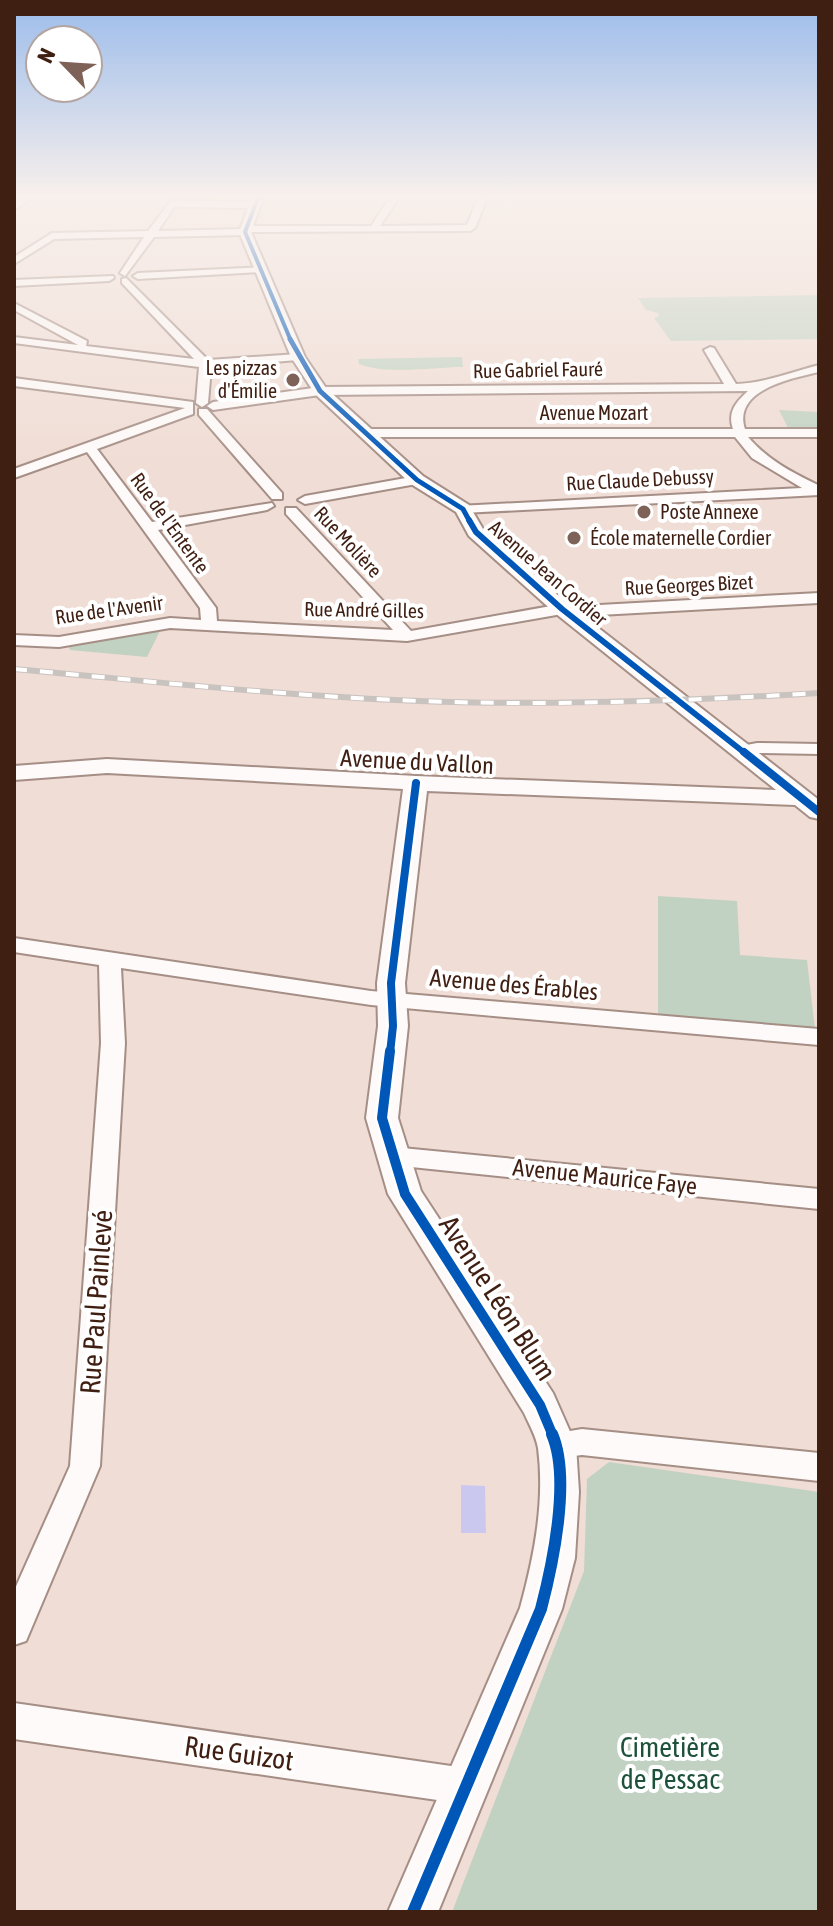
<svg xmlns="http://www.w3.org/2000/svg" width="833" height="1926" font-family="'Asap Condensed',sans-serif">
  <rect width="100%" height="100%" fill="#f0ddd5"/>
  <!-- green -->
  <g fill="#c2d2c2">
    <path d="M 819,295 L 819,339 L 671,341 L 654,318 L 659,316 L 658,313 L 646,310 L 638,298 Z"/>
    <path d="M 462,357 L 463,367 C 435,367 385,375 359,364 L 358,359 Z"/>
    <path d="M 779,410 L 819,412 L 819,430 L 789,430 Z"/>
    <path d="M 161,629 L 147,657 L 70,650 L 68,645 Z"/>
    <path d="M 658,896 L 737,901 L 740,955 L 807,960 L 815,1029 L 658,1014 Z"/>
    <path d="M 609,1462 L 819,1492 L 819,1912 L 452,1912 L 584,1571 L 587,1479 Z"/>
  </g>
  <!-- water -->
  <path fill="#cbc8f0" d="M 461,1485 L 485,1486 L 486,1533 L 461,1533 Z"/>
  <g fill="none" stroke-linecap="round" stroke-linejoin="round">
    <defs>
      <g id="minor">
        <path d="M 21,198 L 32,198 L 14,210 L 14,203 Z"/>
        <path d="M 390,198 L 399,198 L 380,226 L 467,225 L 478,198 L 487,198 L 475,228 L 470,231 L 249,232 L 245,235 L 154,237 L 125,276 L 120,273 L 144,237 L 54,239 L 14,264 L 14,257 L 52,233 L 148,231 L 171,201 L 255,202 L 259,205 L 255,208 L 174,207 L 158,231 L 241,229 L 245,226 L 371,226 Z"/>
        <path d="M 266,267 L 262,272 L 138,279 L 133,276 L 138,273 Z"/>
        <path d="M 113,276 L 114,278 L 109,281 L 14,286 L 14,280 Z"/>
        <path d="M 126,278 L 208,360 L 298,354 L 304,357 L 298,360 L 211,367 L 208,403 L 202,407 L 196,403 L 199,367 L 14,343 L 14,337 L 78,345 L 14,310 L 14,303 L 87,341 L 86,346 L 194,359 L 122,283 L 122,279 Z"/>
        <path d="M 710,347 L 714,348 L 736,384 C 765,383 791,372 819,365 L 819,372 C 792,378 732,390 745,429 L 819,429 L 819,437 L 748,437 C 768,460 791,472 818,485 L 819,495 L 463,513 L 456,509 L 458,506 L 802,488 L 752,458 L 735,437 L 368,437 L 362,433 L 368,429 L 733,429 C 727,412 736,402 748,391 L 320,395 L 213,410 L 207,406 L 213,402 L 320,387 L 724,384 L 704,350 Z"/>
        <path d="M 14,378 L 193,402 L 193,414 L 97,449 L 152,522 L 272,503 L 274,506 L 267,510 L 158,530 L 216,608 L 217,621 L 393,630 L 286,514 L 286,508 L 296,508 L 411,631 L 562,604 L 581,606 L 819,593 L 819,603 L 581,616 L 562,614 L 407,641 L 170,628 L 59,647 L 14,645 L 14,635 L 59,637 L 170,618 L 201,620 L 200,608 L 87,452 L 14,478 L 14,469 L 185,408 L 14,386 Z"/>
        <path d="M 199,409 L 207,409 L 282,493 L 282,499 L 272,499 L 199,415 Z"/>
        <path d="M 417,476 L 422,477 L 422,483 L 305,504 L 298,500 L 305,496 Z"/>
        <path d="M 757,743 L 819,744 L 819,754 L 757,753 L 742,756 L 733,751 L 736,747 Z"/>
        <path d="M 14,938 L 371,991 L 819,1029 L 819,1045 L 371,1005 L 121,968 L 125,1043 L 100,1466 L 26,1641 L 14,1645 L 14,1591 L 70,1466 L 101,1043 L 99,965 L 14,952 Z"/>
        <path d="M 392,1147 L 819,1189 L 819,1209 L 392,1165 L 383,1163 L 379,1156 L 383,1149 Z"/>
        <path d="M 582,1429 L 819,1453 L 819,1481 L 582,1455 L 557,1458 L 546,1455 L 542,1445 L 546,1435 Z"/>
        <path d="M 14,1703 L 465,1768 L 478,1773 L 483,1786 L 478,1799 L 465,1804 L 14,1739 Z"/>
      </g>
      <path id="tertiary" d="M 252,198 L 263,198 L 251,232 L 305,357 L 326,388 L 423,476 L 469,505 L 483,529 L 569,605 L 819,800 L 819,819 L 810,817 L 795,805 L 427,791 L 405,983 L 408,1026 L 398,1118 L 421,1191 L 553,1393 L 576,1445 L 579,1492 L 575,1558 L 562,1609 L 438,1912 L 388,1912 L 520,1608 C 534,1557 545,1502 538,1448 C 536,1436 529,1424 524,1413 L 388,1194 L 366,1118 L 378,1026 L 377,983 L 403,789 L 107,773 L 14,780 L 14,766 L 107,759 L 416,776 L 776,790 L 555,613 L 469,536 L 456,512 L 411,484 L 315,394 L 291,357 L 239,232 Z"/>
    </defs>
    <!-- minor casing -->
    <use href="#minor" stroke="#a58e85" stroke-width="4"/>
    <!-- tertiary casing -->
    <use href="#tertiary" stroke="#a58e85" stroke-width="4"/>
    <!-- minor -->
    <use href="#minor" fill="#fdfaf9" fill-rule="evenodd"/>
    <!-- tertiary -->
    <use href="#tertiary" fill="#fdfaf9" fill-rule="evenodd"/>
    <defs>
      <path id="rail" d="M 14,669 C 149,681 284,696 419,701 C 553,706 686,701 819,693"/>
    </defs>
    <!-- rail casing -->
    <use href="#rail" stroke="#c9c3c0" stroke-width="6"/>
    <!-- rail -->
    <use href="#rail" stroke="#fff" stroke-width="4" stroke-dasharray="13" stroke-linecap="butt"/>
    <defs>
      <path id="cycleway-far5" d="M 258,198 L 245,232 L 291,341"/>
      <path id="cycleway-far4" d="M 290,339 L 320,391 L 417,480 L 463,509 L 470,522"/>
      <path id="cycleway-far3" d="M 469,520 L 476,532 L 562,609 L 746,754"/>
      <g id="cycleway-far2">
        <path d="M 744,752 L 819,812"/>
        <path d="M 390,1053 L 393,1026 L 391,983 L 416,783"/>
      </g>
      <path id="cycleway-far1" d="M 390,1051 L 382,1118 L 405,1194 L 540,1405 L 553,1436"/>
      <path id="cycleway" d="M 413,1912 L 541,1609 C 553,1563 571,1478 552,1434"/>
    </defs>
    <!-- cycleway-far5 casing -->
    <use href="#cycleway-far5" stroke="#fff" stroke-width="6"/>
    <!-- cycleway-far4 casing -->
    <use href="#cycleway-far4" stroke="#fff" stroke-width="8"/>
    <!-- cycleway-far3 casing -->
    <use href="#cycleway-far3" stroke="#fff" stroke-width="10"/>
    <!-- cycleway-far2 casing -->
    <use href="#cycleway-far2" stroke="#fff" stroke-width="13"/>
    <!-- cycleway-far1 casing -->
    <use href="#cycleway-far1" stroke="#fff" stroke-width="15"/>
    <!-- cycleway casing -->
    <use href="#cycleway" stroke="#fff" stroke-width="17"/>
    <!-- cycleway-far5 -->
    <use href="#cycleway-far5" stroke="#0057b8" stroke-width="4"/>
    <!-- cycleway-far4 -->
    <use href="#cycleway-far4" stroke="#0057b8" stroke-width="5"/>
    <!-- cycleway-far3 -->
    <use href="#cycleway-far3" stroke="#0057b8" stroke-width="6"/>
    <!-- cycleway-far2 -->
    <use href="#cycleway-far2" stroke="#0057b8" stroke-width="8"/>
    <!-- cycleway-far1 -->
    <use href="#cycleway-far1" stroke="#0057b8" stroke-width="10"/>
    <!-- cycleway -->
    <use href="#cycleway" stroke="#0057b8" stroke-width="12"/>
  </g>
  <!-- sky -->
  <linearGradient id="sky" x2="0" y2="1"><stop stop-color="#9cbceb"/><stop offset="0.42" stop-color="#f8f0ec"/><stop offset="1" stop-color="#f8f0ec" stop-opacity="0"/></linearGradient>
  <rect width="833" height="468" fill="url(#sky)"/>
  <!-- markers -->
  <g fill="#7e6257" stroke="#fff" stroke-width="3">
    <circle cx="293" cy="380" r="8"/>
    <circle cx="644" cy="512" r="8"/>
    <circle cx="574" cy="538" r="8"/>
  </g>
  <g text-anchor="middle" stroke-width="8" stroke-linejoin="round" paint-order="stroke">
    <!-- far-poi labels -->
    <g font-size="20" fill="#401f13" stroke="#fff" text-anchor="start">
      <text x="277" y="375" text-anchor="end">Les pizzas<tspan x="277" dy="23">d'Émilie</tspan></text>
      <text x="660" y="519">Poste Annexe</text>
      <text x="590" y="545">École maternelle Cordier</text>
    </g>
    <!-- far-street labels -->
    <g font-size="20" fill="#401f13" stroke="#fff">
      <text transform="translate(538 370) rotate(-1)" y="7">Rue Gabriel Fauré</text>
      <text x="594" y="420">Avenue Mozart</text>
      <text transform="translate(640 480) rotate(-3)" y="7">Rue Claude Debussy</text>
      <text transform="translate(170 523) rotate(54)" y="7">Rue de l'Entente</text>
      <text transform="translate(348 542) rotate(47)" y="7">Rue Molière</text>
      <text transform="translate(548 573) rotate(41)" y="7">Avenue Jean Cordier</text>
      <text transform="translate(689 585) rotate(-3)" y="7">Rue Georges Bizet</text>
      <text transform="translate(109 610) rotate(-8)" y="7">Rue de l'Avenir</text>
      <text transform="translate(364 610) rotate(1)" y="7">Rue André Gilles</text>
    </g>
    <!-- street labels -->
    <g font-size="24" fill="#401f13" stroke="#fff">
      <text transform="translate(417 762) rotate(3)" y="8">Avenue du Vallon</text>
      <text transform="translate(514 985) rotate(5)" y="8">Avenue des Érables</text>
      <text transform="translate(605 1177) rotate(6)" y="8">Avenue Maurice Faye</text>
    </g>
    <!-- near-street labels -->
    <g font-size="28" fill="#401f13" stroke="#fff">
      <text transform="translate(498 1298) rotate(57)" y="10">Avenue Léon Blum</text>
      <text transform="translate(96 1302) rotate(-86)" y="10">Rue Paul Painlevé</text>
      <text transform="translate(239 1753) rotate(8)" y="10">Rue Guizot</text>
    </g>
    <!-- near-park labels -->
    <g font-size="28" fill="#1d513a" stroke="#fff">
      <text x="670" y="1757">Cimetière<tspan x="670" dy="32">de Pessac</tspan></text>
    </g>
  </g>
  <!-- border -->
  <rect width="833" height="1926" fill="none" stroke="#401f13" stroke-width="32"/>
  <!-- north arrow -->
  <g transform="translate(64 64) rotate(295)"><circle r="38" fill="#ffffff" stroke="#b3a5a1" stroke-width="2"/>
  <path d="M0-6L14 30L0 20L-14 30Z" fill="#7e6257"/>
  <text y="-12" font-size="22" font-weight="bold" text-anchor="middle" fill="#401f13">N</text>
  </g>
</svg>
